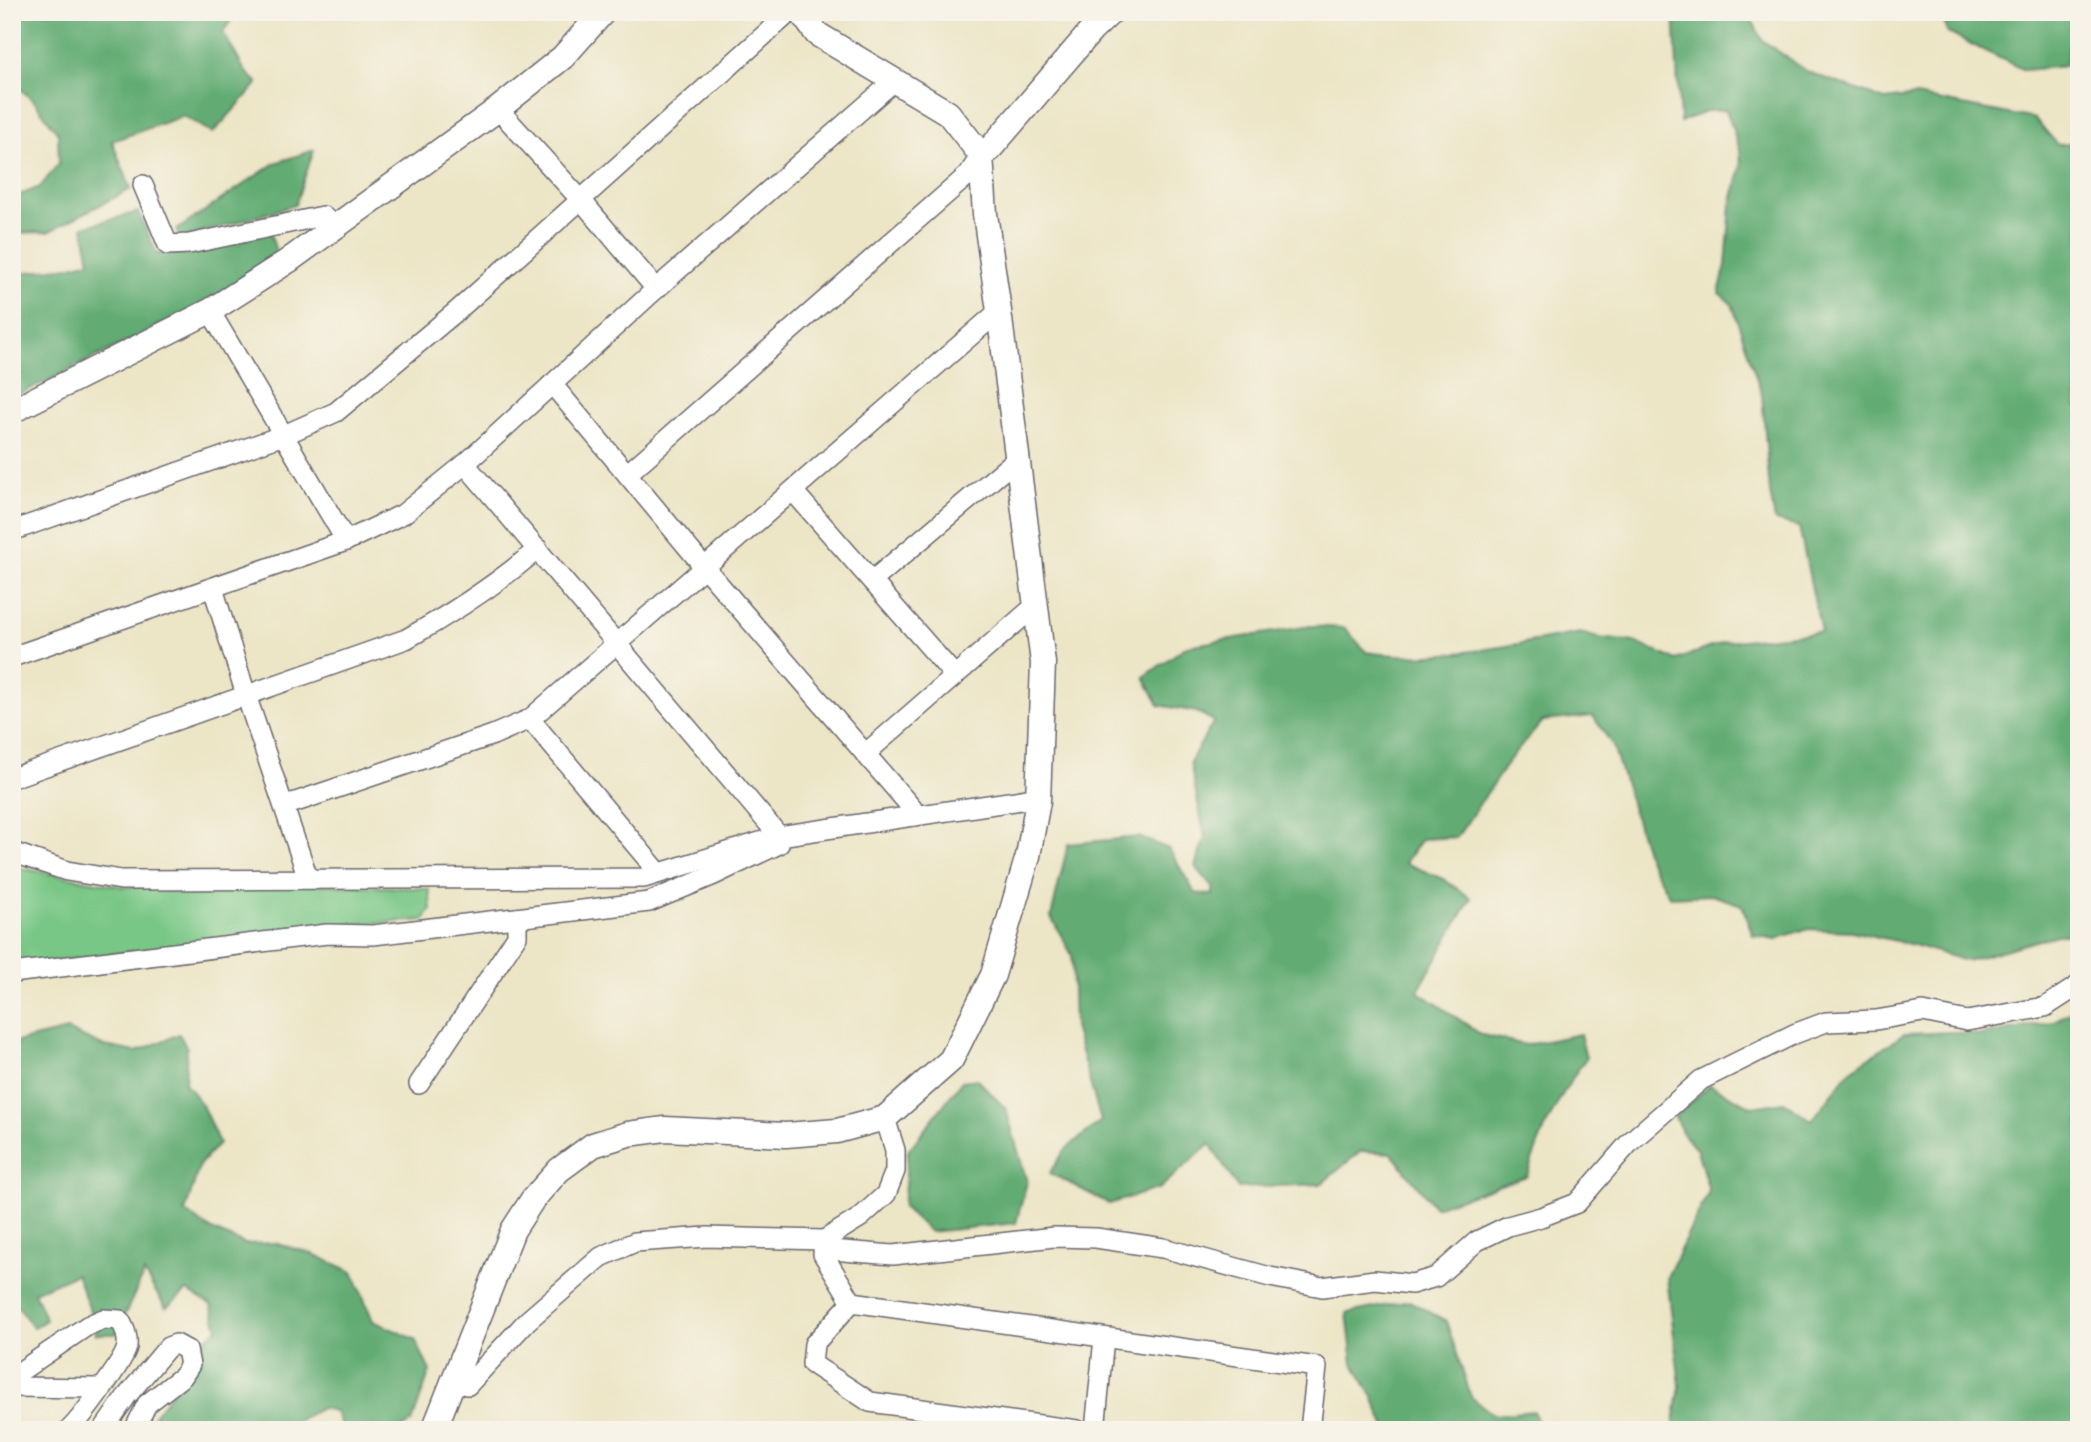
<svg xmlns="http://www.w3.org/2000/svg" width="2091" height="1442" font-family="'IM FELL English',serif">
  <rect width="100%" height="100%" fill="#f7f3e8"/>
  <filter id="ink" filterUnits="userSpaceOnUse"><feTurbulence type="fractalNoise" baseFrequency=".0143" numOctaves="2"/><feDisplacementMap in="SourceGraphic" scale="14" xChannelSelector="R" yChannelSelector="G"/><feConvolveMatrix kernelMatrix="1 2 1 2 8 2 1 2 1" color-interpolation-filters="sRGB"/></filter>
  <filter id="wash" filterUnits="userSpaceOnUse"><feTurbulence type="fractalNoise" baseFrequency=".00686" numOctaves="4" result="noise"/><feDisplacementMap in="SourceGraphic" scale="28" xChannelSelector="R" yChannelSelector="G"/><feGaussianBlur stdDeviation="1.57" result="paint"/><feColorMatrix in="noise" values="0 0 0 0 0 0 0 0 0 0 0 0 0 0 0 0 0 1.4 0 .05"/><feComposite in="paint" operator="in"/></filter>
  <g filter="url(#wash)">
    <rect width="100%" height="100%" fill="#ece5c6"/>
    <!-- green -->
    <path fill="#79c786" stroke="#4e7460" stroke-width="2" d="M 12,865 L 19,868 L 124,887 L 307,884 L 429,889 L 431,909 L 424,920 L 327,926 L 12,967 Z"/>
    <!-- forest -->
    <g fill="#62ac73" stroke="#426757" stroke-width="2">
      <path d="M 12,12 L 237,12 L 223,32 L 245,71 L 258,83 L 213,133 L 183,116 L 112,141 L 131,189 L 48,232 L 12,233 L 12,198 L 40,187 L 59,163 L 58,133 L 34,101 L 12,82 Z"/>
      <path d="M 1674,12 L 1748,12 L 1762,40 L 1808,72 L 1885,100 L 1916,96 L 2035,119 L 2058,145 L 2079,143 L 2079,389 L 2077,390 L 2076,406 L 2079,408 L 2079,935 L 2057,935 L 1966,961 L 1914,945 L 1852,931 L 1806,929 L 1776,939 L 1753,935 L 1742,905 L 1712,895 L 1670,897 L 1649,861 L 1613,746 L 1593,716 L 1543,721 L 1510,759 L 1457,837 L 1421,839 L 1405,863 L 1443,879 L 1471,898 L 1418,991 L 1482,1035 L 1526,1045 L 1580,1034 L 1586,1058 C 1559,1096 1541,1131 1527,1176 L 1435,1207 L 1391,1153 L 1361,1151 L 1321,1184 L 1238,1188 L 1210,1144 L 1160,1188 L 1109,1204 L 1050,1173 L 1065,1150 L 1101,1121 L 1074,1027 L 1072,955 L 1051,917 L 1068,844 L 1139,837 L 1169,849 L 1195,893 L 1213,895 L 1213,887 L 1195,866 L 1205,838 L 1190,762 L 1214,721 L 1197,712 L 1159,705 L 1144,677 L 1187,646 L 1311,626 L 1345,628 L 1366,652 C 1438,663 1509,645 1580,633 L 1598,638 L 1634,642 L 1676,660 L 1724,642 L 1821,632 L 1799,527 L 1775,521 L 1770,493 L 1762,395 L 1732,304 L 1719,293 L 1726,265 L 1731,205 L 1741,167 L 1740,150 L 1726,110 L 1708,111 L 1680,122 Z"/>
      <path d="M 1941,12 L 2076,12 L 2065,66 L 2024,70 L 1948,33 Z"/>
      <path d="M 314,150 L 295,205 L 178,240 L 177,230 L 275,163 Z"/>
      <path d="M 138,212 L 157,254 L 270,231 L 276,252 L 241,286 L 12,398 L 12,274 L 68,267 L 90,261 L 83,227 Z"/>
      <path d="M 2079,1008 L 2079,1430 L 1671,1430 L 1673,1428 L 1680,1386 L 1667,1277 L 1709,1191 L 1697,1150 L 1684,1136 L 1675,1117 L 1710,1085 L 1752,1107 L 1784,1102 L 1812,1120 L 1850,1071 L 1904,1034 L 1953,1032 L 1981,1035 L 2050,1023 Z"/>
      <path d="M 67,1030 L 100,1045 L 136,1052 L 179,1034 L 187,1048 L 185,1083 L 202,1105 L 219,1143 L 200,1164 L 185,1212 L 214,1231 L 245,1244 L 275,1243 L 313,1254 L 353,1272 L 373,1321 L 415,1339 L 430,1371 L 412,1422 L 399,1430 L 343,1430 L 335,1411 L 321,1408 L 280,1430 L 143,1430 L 194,1363 L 198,1346 L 218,1328 L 211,1305 L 187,1291 L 166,1308 L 144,1273 L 116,1334 L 96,1334 L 89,1308 L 76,1274 L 34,1292 L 46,1320 L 33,1328 L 19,1308 L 12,1304 L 12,1043 Z"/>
      <path d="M 977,1079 L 1006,1109 L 1027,1182 L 1016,1223 L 930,1232 L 903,1207 L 908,1151 L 962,1081 Z"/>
      <path d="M 1409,1301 L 1446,1321 L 1471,1397 L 1494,1415 L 1533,1411 L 1542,1430 L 1387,1430 L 1373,1397 L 1353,1363 L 1347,1313 Z"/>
    </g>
  </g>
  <g filter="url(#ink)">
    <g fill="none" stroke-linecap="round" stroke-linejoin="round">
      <defs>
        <g id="minor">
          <path d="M 498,109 L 582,201 L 656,289"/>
          <path d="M 143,185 L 168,245 L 189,244 L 323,216 L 335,227"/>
          <path d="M 210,311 L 346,541"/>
          <path d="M 552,384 L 705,568 L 912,808 L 915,816"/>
          <path d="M 627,474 L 968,175 L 981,155"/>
          <path d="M 793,491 L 955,676"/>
          <path d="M 12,531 L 284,435 L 336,412 L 458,310 L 790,12"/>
          <path d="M 872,581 L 1012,463 L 1019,461"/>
          <path d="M 213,588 L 246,695 L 308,878"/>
          <path d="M 12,657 L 346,541 L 403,514 L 465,464 L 656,289 L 894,81"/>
          <path d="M 530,719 L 659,873"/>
          <path d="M 865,754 L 1028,612 L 1038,611"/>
          <path d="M 12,778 L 406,639 C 453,613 497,584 538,549"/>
          <path d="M 284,806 L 493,735 L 530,719 L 999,311"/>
          <path d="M 12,852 L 67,871 L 121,880 L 644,878 L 779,836 L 1028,799 L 1038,801"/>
          <path d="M 12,973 L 327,934 L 373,935 L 649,902 L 714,875 L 779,844 L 779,836 L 465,464"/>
          <path d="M 419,1084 L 517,936 L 517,918"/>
          <path d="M 824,1240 L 831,1250 L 893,1255 L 1054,1237 L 1096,1238 L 1163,1248 L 1270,1277 L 1322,1287 L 1375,1280 L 1412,1284 L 1436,1277 L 1477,1241 L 1508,1226 L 1541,1217 L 1577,1203 L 1630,1142 L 1701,1080 L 1794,1034 L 1826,1022 L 1876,1020 L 1923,1012 L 1967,1021 L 2045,1007 L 2079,985"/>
          <path d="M 824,1241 L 823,1254 L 852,1302 L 1317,1367 L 1310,1430"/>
          <path d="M 852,1302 L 814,1344 L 812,1364 L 870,1402 L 1077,1430"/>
          <path d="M 12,1377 L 87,1326 L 103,1319 L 120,1320 C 125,1329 128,1336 127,1347 C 124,1361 81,1419 69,1430"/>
          <path d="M 453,1381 L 468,1385 L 527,1321 L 601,1257 L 635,1242 L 707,1237 L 824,1240 L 861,1217 L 886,1194 L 895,1171 L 895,1150 L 885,1118"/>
          <path d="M 12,1387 L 100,1388"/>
          <path d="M 103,1430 L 126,1397 L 168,1347 L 176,1344 L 187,1350 L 190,1365 L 183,1376 L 147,1404 L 134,1430"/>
          <path d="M 1095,1430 L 1104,1338"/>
        </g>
        <g id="tertiary">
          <path d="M 981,155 L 989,150 L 1092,30 L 1111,12"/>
          <path d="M 12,411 L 210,311 L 288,261 L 498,109 L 563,57 L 603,12"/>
          <path d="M 434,1430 L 513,1230 L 533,1199 L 559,1170 L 593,1145 L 628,1134 L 665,1129 L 786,1135 L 837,1131 L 885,1118 L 951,1060 L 993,975 L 1028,856 L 1038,801 L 1043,663 L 999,311 L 985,214 L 981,155 L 948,113 L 817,34 L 801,12"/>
        </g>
      </defs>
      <!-- minor casing -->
      <use href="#minor" stroke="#69666c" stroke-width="22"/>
      <!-- tertiary casing -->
      <use href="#tertiary" stroke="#69666c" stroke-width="27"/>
      <!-- minor -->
      <use href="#minor" stroke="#fff" stroke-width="19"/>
      <!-- tertiary -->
      <use href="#tertiary" stroke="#fff" stroke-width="24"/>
    </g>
  </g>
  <!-- margin -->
  <rect width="2091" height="1442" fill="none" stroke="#f7f3e8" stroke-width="42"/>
</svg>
